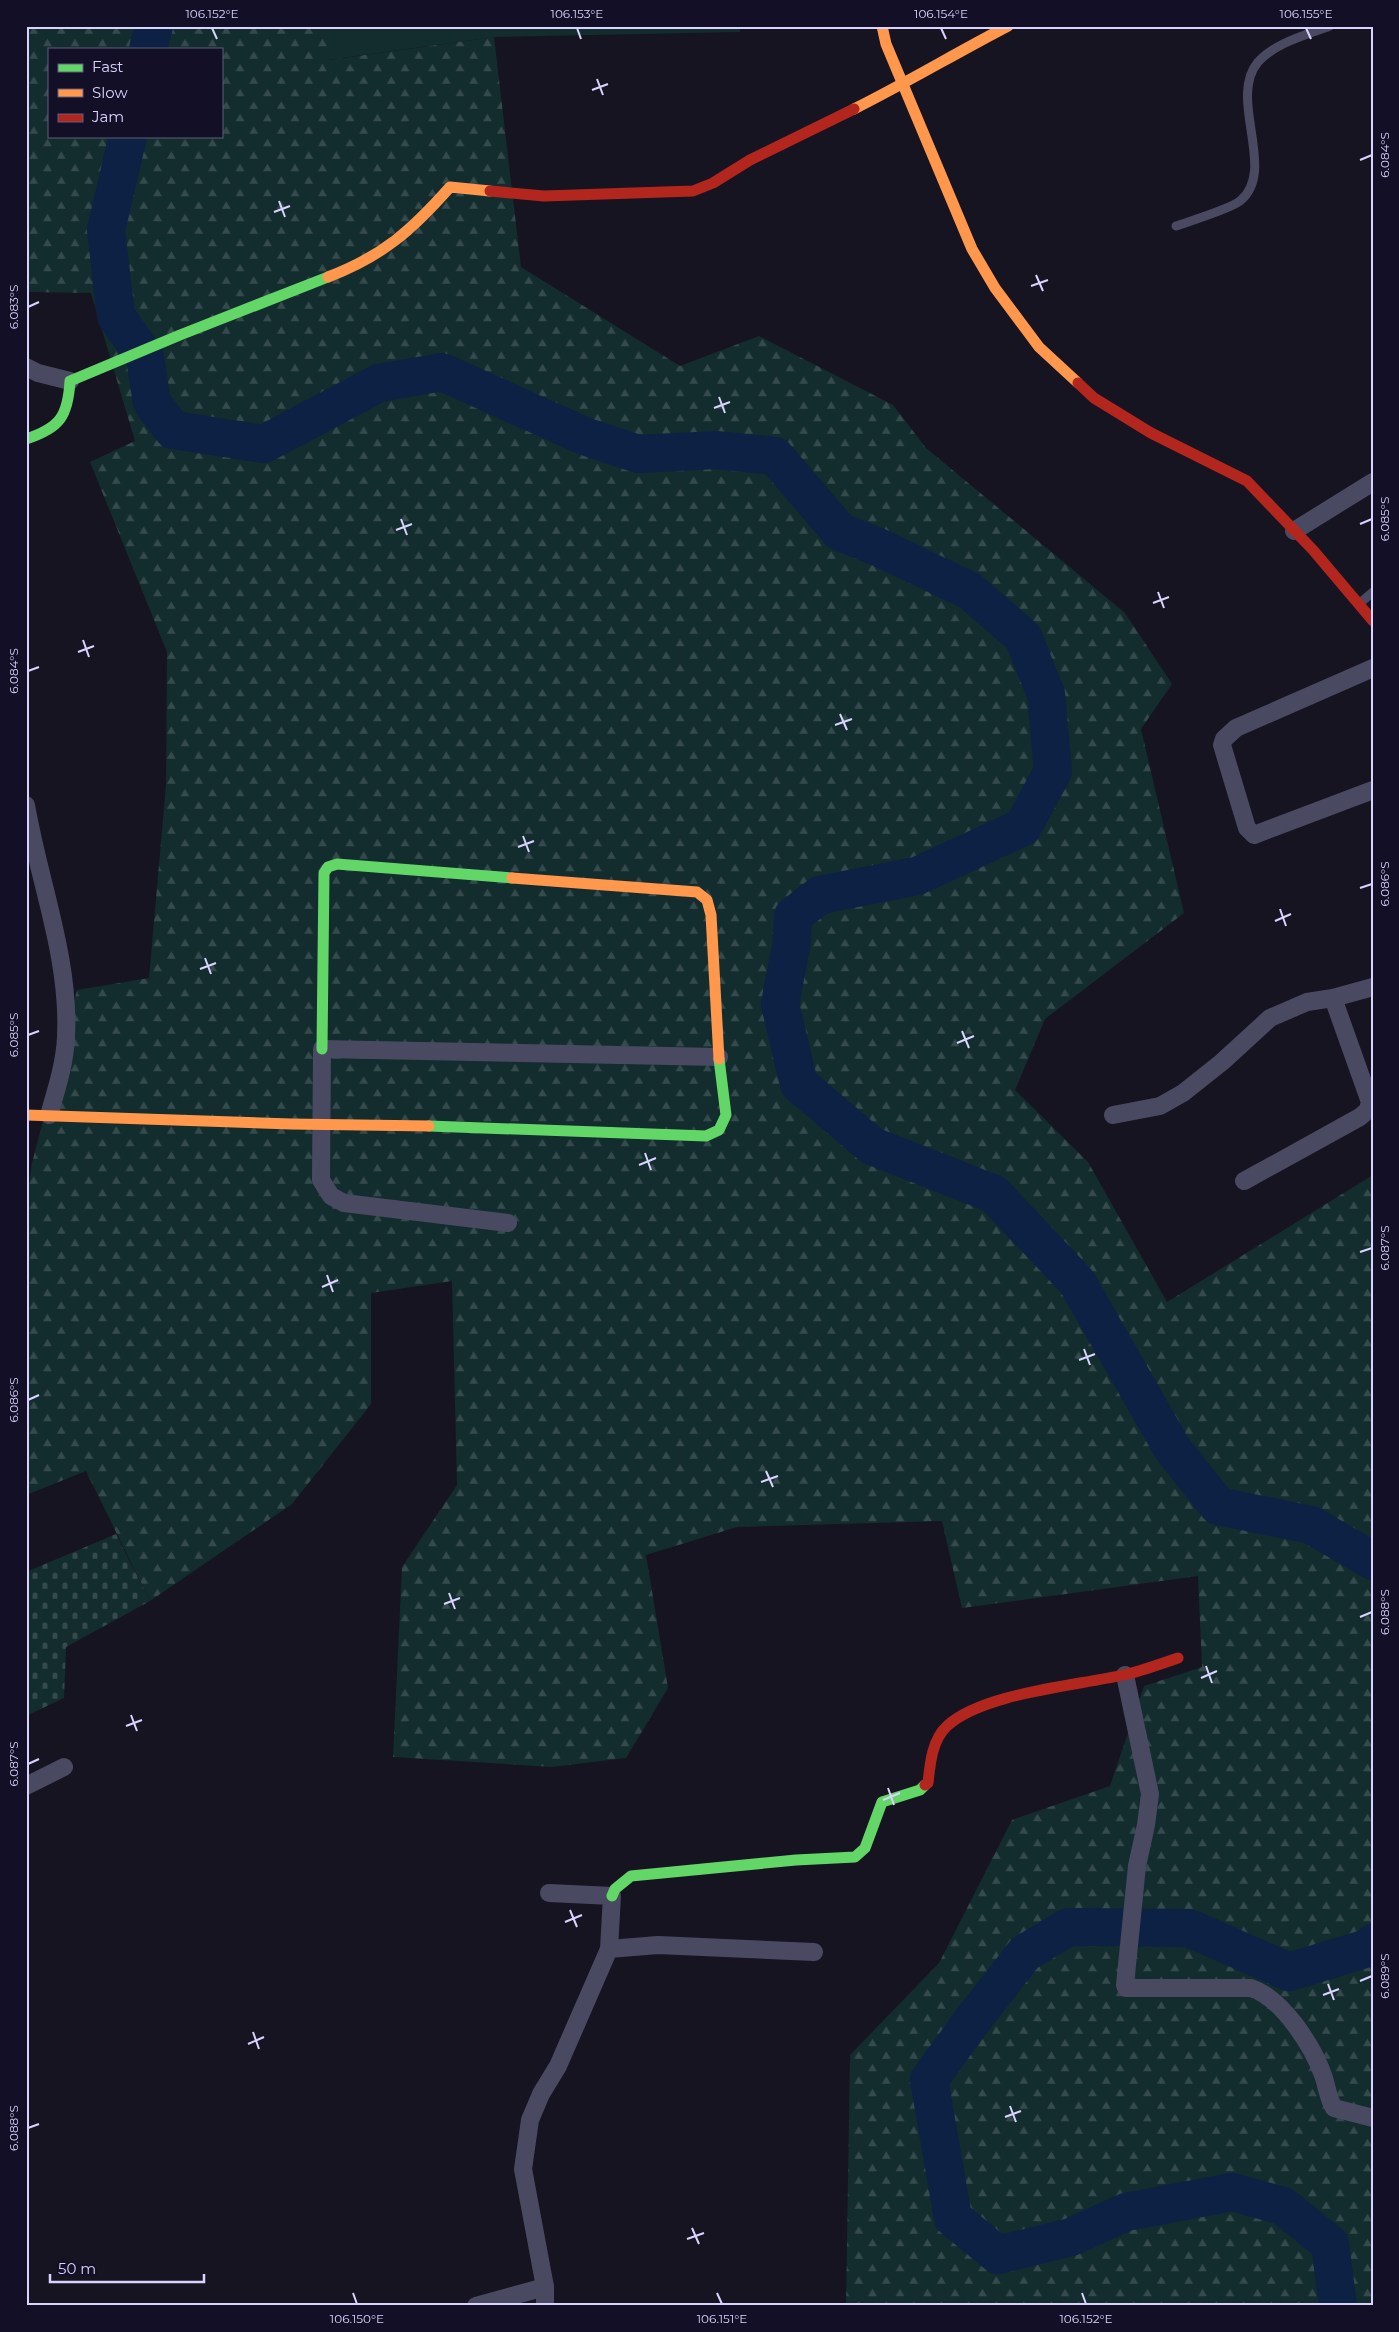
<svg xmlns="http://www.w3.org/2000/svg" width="1399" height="2332" font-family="Montserrat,sans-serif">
  <defs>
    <pattern id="forest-firs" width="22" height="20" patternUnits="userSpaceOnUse" patternTransform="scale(1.25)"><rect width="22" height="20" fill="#132c2d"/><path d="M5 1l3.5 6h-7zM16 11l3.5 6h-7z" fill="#354a4c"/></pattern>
    <pattern id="cemetery-stones" width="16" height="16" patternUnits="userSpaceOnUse" patternTransform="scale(1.25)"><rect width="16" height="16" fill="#132c2d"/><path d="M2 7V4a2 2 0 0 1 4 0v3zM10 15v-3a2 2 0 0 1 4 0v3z" fill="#354a4c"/></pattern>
  </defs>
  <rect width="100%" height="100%" fill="#161421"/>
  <!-- green -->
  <path fill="#132c2d" d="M 329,26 L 740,26 L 740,32 L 494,37 L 328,60 Z"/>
  <!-- forest -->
  <path fill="url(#forest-firs)" fill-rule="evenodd" d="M 26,26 L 329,26 L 329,60 L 494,37 L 521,267 L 680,366 L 759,336 L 893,405 L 926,448 L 1125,613 L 1172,684 L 1141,729 L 1184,913 L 1045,1019 L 1015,1090 L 1088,1162 L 1167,1302 L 1373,1175 L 1373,2306 L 846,2306 L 850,2055 L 939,1963 L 1012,1820 L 1110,1786 L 1144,1686 L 1202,1667 L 1198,1576 L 962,1608 L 942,1521 L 737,1527 L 646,1555 L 668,1688 L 626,1758 L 552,1767 L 393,1757 L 402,1567 L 457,1485 L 452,1281 L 371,1293 L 371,1404 L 292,1504 L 150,1601 L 86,1471 L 26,1495 L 26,1206 L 32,1163 L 77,990 L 149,978 L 166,785 L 167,652 L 90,462 L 135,441 L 91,293 L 28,292 L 26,279 ZM 49,49 L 221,49 L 221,136 L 49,136 Z"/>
  <!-- cemetery -->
  <path fill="url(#cemetery-stones)" d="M 116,1534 L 150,1601 L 66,1647 L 64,1698 L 26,1716 L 26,1572 Z"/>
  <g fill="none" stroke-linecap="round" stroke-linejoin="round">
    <!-- river -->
    <g stroke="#0d2144" stroke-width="38">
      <path d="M 148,49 L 154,26"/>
      <path d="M 128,136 L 106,230 L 116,316 L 145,357 L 152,403 L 173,430 L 264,444 L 379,383 L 442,372 L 584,436 L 638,454 L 716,450 L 775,456 L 840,532 L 876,546 L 970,591 L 1023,637 L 1046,694 L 1053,771 L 1023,827 L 917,876 L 820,895 L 793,916 L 791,946 L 780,1004 L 799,1084 L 872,1146 L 994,1194 L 1077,1282 L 1172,1448 L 1218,1506 L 1311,1525 L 1373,1561"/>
      <path d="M 1338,2306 L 1330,2244 L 1283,2206 L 1232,2192 L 1126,2212 L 1071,2237 L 998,2255 L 953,2218 L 929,2080 L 974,2018 L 1025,1953 L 1068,1927 L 1189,1928 L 1289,1972 L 1371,1947 L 1373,1943"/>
    </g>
    <!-- lane -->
    <g stroke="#4a4962" stroke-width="9">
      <path d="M 1176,226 C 1190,221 1230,209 1240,201 C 1278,170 1227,99 1258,62 C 1275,43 1306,35 1330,26"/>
      <path d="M 1360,603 L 1373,592"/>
    </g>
    <!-- street -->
    <g stroke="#4a4962" stroke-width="18">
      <path d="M 26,367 L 38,373 L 70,381"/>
      <path d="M 1294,531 L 1373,482"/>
      <path d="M 1373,668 L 1236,728 L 1224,739 L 1222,745 L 1247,828 L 1254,835 L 1373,790"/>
      <path d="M 26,805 C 39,882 70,958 66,1037 C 65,1063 56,1091 49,1115"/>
      <path d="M 1113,1115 L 1160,1106 L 1183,1093 L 1222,1062 L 1270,1018 L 1307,1002 L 1333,998 L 1373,987"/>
      <path d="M 1244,1181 L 1360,1117 L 1368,1110 L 1370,1102 L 1333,998"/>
      <path d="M 508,1223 L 344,1203 L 331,1196 L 321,1180 L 322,1049 L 719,1057"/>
      <path d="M 1125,1675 L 1150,1794 L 1146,1825 L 1137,1866 L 1125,1985 L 1126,1988 L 1251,1988 C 1282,1998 1312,2045 1323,2075 C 1327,2086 1328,2099 1334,2108 L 1373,2118"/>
      <path d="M 26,1786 L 64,1767"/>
      <path d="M 549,1893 L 612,1896 L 609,1949"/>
      <path d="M 476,2306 L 545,2287"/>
      <path d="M 545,2306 L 545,2287 L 523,2169 L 530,2120 L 541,2094 L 558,2066 L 609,1949 L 658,1945 L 814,1952"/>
    </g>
    <!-- fast -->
    <g stroke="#63d668" stroke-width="11">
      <path d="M 26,439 C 60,428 68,416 70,381 L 180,335 L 328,277"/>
      <path d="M 322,1049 L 324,873 L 328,867 L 337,864 L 512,878"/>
      <path d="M 429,1126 L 706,1136 L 719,1130 L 726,1115 L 719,1059"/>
      <path d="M 612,1896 L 615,1889 L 631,1876 L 796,1860 L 855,1857 L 865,1848 L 882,1802 L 920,1790 L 925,1785"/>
    </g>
    <!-- slow -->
    <g stroke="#ff974d" stroke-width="11">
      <path d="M 882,26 L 886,44 L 972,249 L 995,288 L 1039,347 L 1078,383"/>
      <path d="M 854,109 C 906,83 956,53 1008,26"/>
      <path d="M 328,277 C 383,256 412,230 450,187 L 490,191"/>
      <path d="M 512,878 L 697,892 L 707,900 L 711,915 L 719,1059"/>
      <path d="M 26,1115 L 291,1124 L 429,1126"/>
    </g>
    <!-- jam -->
    <g stroke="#b3261e" stroke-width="11">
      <path d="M 490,191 L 544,196 L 693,191 L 713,183 L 750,160 L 854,109"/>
      <path d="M 1078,383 L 1094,398 L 1151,433 L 1247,481 L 1313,550 L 1373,621"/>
      <path d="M 925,1785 L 928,1783 C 930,1764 932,1740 947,1726 C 983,1693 1075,1686 1123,1675 C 1142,1671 1160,1664 1178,1658"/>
    </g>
  </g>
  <!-- ticks -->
  <path fill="none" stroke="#d9d4ff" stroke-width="2" d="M 212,28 L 217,39M 577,28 L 581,39M 941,28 L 946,39M 1306,28 L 1311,39M 597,79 L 603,95M 592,90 L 608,84M 1360,160 L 1372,155M 279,201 L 285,217M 274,212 L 290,206M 1036,275 L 1043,291M 1031,286 L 1048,280M 28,307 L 39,302M 719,397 L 725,413M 714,408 L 730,402M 401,519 L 407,535M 1360,524 L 1372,519M 396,530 L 412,524M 1158,592 L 1164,608M 1153,603 L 1169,597M 83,640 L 89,657M 78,652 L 94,646M 28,671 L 39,667M 840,714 L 847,730M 835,725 L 852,719M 523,836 L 529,852M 518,847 L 534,841M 1360,888 L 1372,884M 1280,909 L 1286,926M 1275,921 L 1291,914M 205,958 L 211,974M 200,969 L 216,963M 962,1031 L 969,1048M 28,1035 L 39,1031M 957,1043 L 974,1036M 645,1153 L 651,1170M 639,1165 L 656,1158M 1360,1252 L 1372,1248M 327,1275 L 333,1292M 322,1287 L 338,1280M 1084,1349 L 1090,1365M 1079,1360 L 1095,1354M 28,1400 L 39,1395M 766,1471 L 773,1487M 761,1482 L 778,1476M 449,1593 L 455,1609M 444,1604 L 460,1598M 1360,1617 L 1372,1612M 1206,1666 L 1212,1683M 1201,1678 L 1217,1671M 131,1715 L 137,1731M 126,1726 L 142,1720M 28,1764 L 39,1759M 888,1788 L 894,1805M 883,1800 L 900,1793M 570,1910 L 577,1927M 565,1922 L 582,1915M 1360,1981 L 1372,1976M 1328,1984 L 1334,2000M 1323,1995 L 1339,1989M 253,2032 L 259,2049M 248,2044 L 264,2037M 1010,2106 L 1016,2122M 1005,2117 L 1021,2111M 28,2128 L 39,2124M 692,2228 L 699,2244M 687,2239 L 704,2233M 353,2293 L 357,2304M 717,2293 L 722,2304M 1082,2293 L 1086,2304"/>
  <!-- border -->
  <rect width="1399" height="2332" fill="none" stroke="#130f26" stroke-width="55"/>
  <!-- legend -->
  <rect x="48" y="48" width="175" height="90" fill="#130f26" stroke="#625e7d"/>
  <rect x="58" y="64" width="25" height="8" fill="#63d668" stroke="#625e7d"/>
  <text x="92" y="72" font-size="15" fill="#d9d4ff">Fast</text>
  <rect x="58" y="89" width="25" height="8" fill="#ff974d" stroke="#625e7d"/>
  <text x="92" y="98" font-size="15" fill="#d9d4ff">Slow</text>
  <rect x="58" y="114" width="25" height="8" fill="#b3261e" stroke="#625e7d"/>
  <text x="92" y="122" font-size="15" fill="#d9d4ff">Jam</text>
  <!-- scale -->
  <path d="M50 2274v8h154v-8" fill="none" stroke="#d9d4ff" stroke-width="2.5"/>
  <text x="58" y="2274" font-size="15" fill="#d9d4ff" stroke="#130f26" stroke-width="4" paint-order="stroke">50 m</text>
  <rect x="28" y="28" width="1344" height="2276" fill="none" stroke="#d9d4ff" stroke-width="2"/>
  <g font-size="12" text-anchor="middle" fill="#d9d4ff">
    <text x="212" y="18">106.152°E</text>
    <text x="577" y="18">106.153°E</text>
    <text x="941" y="18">106.154°E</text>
    <text x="1306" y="18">106.155°E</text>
    <text transform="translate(1385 155) rotate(-90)" y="4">6.084°S</text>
    <text transform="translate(14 307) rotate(-90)" y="4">6.083°S</text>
    <text transform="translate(1385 519) rotate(-90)" y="4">6.085°S</text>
    <text transform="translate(14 671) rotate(-90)" y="4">6.084°S</text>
    <text transform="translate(1385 884) rotate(-90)" y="4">6.086°S</text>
    <text transform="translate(14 1035) rotate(-90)" y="4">6.085°S</text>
    <text transform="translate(1385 1248) rotate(-90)" y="4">6.087°S</text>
    <text transform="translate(14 1400) rotate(-90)" y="4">6.086°S</text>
    <text transform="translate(1385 1612) rotate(-90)" y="4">6.088°S</text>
    <text transform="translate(14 1764) rotate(-90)" y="4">6.087°S</text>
    <text transform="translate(1385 1976) rotate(-90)" y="4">6.089°S</text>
    <text transform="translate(14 2128) rotate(-90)" y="4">6.088°S</text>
    <text x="357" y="2323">106.150°E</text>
    <text x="722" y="2323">106.151°E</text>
    <text x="1086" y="2323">106.152°E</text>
  </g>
</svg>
